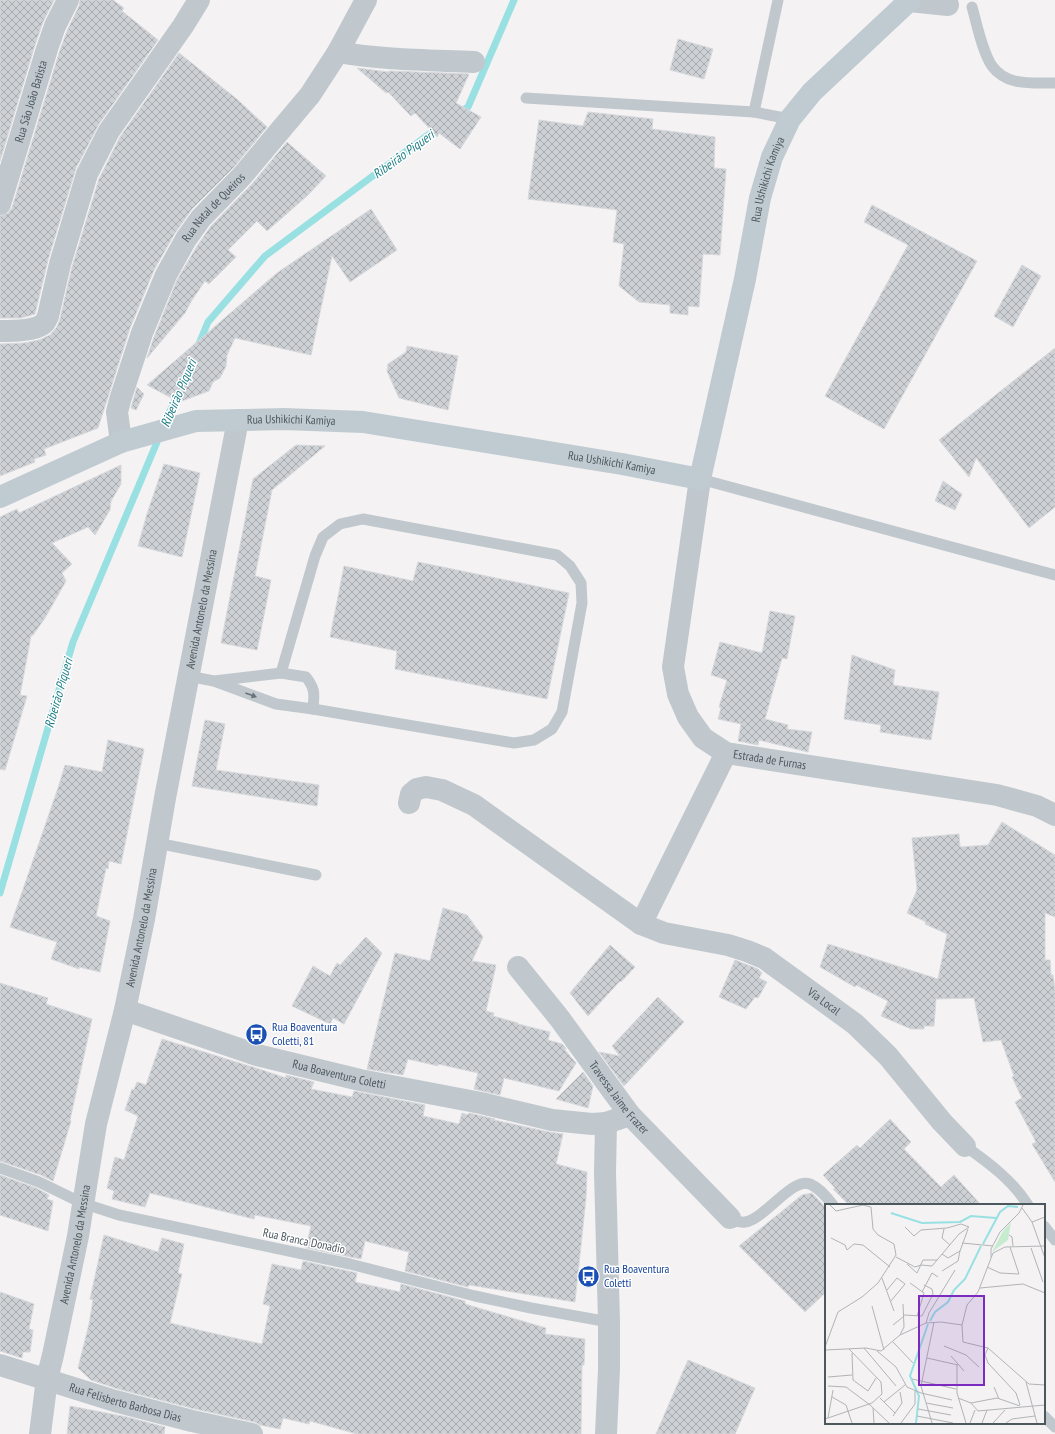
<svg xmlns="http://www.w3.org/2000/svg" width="1055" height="1434" font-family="'PT Sans Narrow',sans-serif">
  <defs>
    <pattern id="building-cross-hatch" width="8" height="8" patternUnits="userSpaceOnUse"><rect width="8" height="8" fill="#cdd0d4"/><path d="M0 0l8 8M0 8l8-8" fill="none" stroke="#a9acaf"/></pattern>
  </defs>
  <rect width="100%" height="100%" fill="#f4f2f3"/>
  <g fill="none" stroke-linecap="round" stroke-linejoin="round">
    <!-- stream -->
    <g stroke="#99e0e3" stroke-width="7">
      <path d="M 459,113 L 468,107 L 514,0"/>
      <path d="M 198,346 L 208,322 L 265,256 L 440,126"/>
      <path d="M 164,425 L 178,393"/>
      <path d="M 0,893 L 73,642 L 160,435"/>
    </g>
  </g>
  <!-- building -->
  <g fill="url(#building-cross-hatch)" stroke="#d7d9dc">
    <path d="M 0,0 L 54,0 L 43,22 L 35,45 L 0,161 Z"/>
    <path d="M 80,0 L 113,0 L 124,8 L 122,11 L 158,40 L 99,124 L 76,168 L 48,260 L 35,314 L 21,318 L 0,318 L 0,216 L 8,213 L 12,208 L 59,53 L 67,31 L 79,6 Z"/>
    <path d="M 678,39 L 713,49 L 704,79 L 670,70 Z"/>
    <path d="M 179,53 L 238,100 L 267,127 L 233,168 L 192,209 L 175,233 L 154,270 L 130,328 L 98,428 L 44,449 L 46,455 L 34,459 L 35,462 L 0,476 L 0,344 L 24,343 L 39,340 L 50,335 L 57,327 L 60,319 L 72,267 L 99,179 L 120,137 Z"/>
    <path d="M 357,68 L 388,72 L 389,71 L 469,74 L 456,103 L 481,117 L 460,149 L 439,133 L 437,137 L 415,113 L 411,116 L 388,92 L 386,93 Z"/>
    <path d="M 588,112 L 653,119 L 652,129 L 715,137 L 714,168 L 726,169 L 720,255 L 703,254 L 699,307 L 688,306 L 688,315 L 670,313 L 670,305 L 639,302 L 619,286 L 624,244 L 613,242 L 617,210 L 528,199 L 539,120 L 583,126 Z"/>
    <path d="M 287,142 L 326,176 L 307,196 L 267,231 L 257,221 L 228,250 L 236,257 L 209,284 L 205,281 L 192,300 L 185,313 L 147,358 L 154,337 L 177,280 L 197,246 L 211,226 L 252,184 Z"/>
    <path d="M 872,205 L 977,261 L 884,429 L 825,396 L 908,245 L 864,222 Z"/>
    <path d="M 371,209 L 397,250 L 350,282 L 332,256 L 311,355 L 235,338 L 227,355 L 226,366 L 220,378 L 213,382 L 209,391 L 179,402 L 147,385 L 277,273 Z"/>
    <path d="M 1022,265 L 1041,276 L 1013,327 L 994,316 Z"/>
    <path d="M 407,346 L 458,356 L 448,410 L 399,398 L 387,371 L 388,364 L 406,352 Z"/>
    <path d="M 1055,348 L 1055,507 L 1029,528 L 976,458 L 969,477 L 939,440 Z"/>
    <path d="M 137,387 L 144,394 L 136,410 L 131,408 Z"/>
    <path d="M 296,445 L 325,446 L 272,490 L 255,576 L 271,580 L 257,650 L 221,643 L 253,479 Z"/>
    <path d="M 164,464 L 200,473 L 182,557 L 138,546 L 147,514 Z"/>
    <path d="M 121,465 L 121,484 L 111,501 L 110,510 L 95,535 L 88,527 L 52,543 L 72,564 L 62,573 L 66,581 L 45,618 L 33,635 L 31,636 L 20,695 L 27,696 L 5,770 L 0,769 L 0,517 L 17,509 L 19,513 Z"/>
    <path d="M 943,481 L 962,494 L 955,510 L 935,501 Z"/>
    <path d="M 418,562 L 569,593 L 547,699 L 395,669 L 397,651 L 330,637 L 344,566 L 413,581 Z"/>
    <path d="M 770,611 L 795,616 L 787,659 L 782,658 L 765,719 L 788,725 L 787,729 L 812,732 L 808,752 L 759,740 L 758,745 L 738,741 L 741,724 L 718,719 L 721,708 L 719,707 L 727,680 L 711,675 L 720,642 L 762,653 Z"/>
    <path d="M 852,655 L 895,670 L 893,685 L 939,692 L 931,740 L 880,732 L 881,725 L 844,719 Z"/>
    <path d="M 205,720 L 225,724 L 216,770 L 319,785 L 317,806 L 192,786 Z"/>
    <path d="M 108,740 L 144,749 L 121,864 L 109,861 L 108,869 L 106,868 L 96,916 L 110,921 L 100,972 L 79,967 L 79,969 L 51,959 L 57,942 L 10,927 L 58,788 L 65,765 L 102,772 Z"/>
    <path d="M 1002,822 L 1055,855 L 1055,917 L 1045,913 L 1045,960 L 1050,960 L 1051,975 L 1053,975 L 1055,989 L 1055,1182 L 1032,1144 L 1036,1142 L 1015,1102 L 1022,1098 L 1012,1077 L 1014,1076 L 1001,1040 L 983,1042 L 974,998 L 936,999 L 934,1026 L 924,1026 L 924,1029 L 911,1029 L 881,1016 L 888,1001 L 856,985 L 855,987 L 820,967 L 828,944 L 938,979 L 947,934 L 925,924 L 926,922 L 907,913 L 917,890 L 912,838 L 959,834 L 960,847 L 988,845 Z"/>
    <path d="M 443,908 L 467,915 L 483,937 L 472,961 L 496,965 L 486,1011 L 494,1013 L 493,1016 L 518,1023 L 518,1024 L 550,1032 L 548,1040 L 562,1044 L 566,1048 L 565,1050 L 576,1063 L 559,1091 L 504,1078 L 500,1095 L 474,1089 L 478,1073 L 438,1064 L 438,1066 L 408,1059 L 403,1075 L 367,1069 L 395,953 L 430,961 Z"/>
    <path d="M 366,937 L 382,953 L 344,1024 L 333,1018 L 330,1024 L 292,1006 L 313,966 L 330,976 L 337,963 L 340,965 Z"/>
    <path d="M 610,945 L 635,967 L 621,982 L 620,981 L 588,1016 L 570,993 Z"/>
    <path d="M 735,960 L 758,969 L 762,973 L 759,978 L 767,982 L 758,998 L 755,997 L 746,1009 L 719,997 Z"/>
    <path d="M 0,983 L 48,998 L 46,1004 L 92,1019 L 70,1120 L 71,1121 L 53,1181 L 41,1175 L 0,1161 Z"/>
    <path d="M 658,997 L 684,1022 L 624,1086 L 599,1052 L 620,1056 L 612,1046 Z"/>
    <path d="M 162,1039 L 259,1069 L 286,1078 L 286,1075 L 314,1082 L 311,1089 L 352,1097 L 354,1091 L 425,1105 L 423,1116 L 459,1124 L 462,1113 L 468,1115 L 469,1113 L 495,1119 L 494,1120 L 549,1132 L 563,1134 L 556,1164 L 587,1172 L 586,1198 L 575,1302 L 469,1285 L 468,1287 L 405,1271 L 409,1252 L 365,1241 L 361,1259 L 306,1248 L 311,1226 L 255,1215 L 254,1219 L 150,1193 L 145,1207 L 112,1199 L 114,1191 L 107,1188 L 115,1157 L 124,1160 L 138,1116 L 125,1110 L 132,1089 L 134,1090 L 137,1082 L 146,1085 Z"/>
    <path d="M 583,1072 L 593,1086 L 588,1108 L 556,1099 Z"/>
    <path d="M 890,1119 L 911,1142 L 904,1149 L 941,1187 L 954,1175 L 981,1205 L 849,1205 L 833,1189 L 836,1189 L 823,1175 L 857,1145 L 860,1148 Z"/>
    <path d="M 0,1175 L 36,1188 L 49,1195 L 47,1199 L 53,1201 L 48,1231 L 0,1215 Z"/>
    <path d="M 812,1193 L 826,1208 L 826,1292 L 805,1312 L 739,1246 L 802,1195 Z"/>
    <path d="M 104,1235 L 158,1252 L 162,1238 L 184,1244 L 178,1273 L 182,1274 L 170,1323 L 207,1332 L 262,1344 L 270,1306 L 263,1304 L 272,1264 L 301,1270 L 303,1261 L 357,1273 L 355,1282 L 400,1292 L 401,1284 L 465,1301 L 465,1304 L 546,1328 L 545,1334 L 585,1339 L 584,1365 L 582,1365 L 581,1434 L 357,1434 L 310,1421 L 309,1424 L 283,1418 L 280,1429 L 260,1425 L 255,1422 L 195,1409 L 118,1389 L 91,1380 L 78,1368 L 89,1324 L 93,1300 L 90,1299 Z"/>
    <path d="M 0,1292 L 34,1304 L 29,1329 L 33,1330 L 30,1352 L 23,1352 L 22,1358 L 0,1351 Z"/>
    <path d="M 688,1360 L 755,1388 L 735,1434 L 656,1434 Z"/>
    <path d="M 70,1406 L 127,1417 L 165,1427 L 164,1434 L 67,1434 Z"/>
  </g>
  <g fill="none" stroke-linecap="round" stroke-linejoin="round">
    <!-- service -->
    <g stroke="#c0c8cd" stroke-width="11">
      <path d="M 972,7 C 977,24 982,51 992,66 C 997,73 1006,79 1015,81 C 1028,84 1042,83 1055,83"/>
      <path d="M 526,98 L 754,112 L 790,119"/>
      <path d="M 754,112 L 778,0"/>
      <path d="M 700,479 L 1055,575"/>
      <path d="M 281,673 L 315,556 L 323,537 L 340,524 L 363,519 L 557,555 L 570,566 L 581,583 L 582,603 L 562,712 L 552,729 L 534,740 L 514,743 L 313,709"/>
      <path d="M 188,676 L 214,681 L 276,704 L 313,709 C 314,694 316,690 306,677 L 281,673 L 214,681"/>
      <path d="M 157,843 L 316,875"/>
      <path d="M 965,1146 C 989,1163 1012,1180 1028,1205"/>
      <path d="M 0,1168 L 39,1182 L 82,1203 L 119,1215 L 350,1264 L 475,1296 L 531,1308 L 609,1322"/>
      <path d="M 730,1218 C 735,1220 739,1223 745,1222 C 765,1219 792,1177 810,1184 C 820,1188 827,1198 833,1205"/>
      <path d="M 1044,1226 L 1055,1240"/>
      <path d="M 1044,1416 L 1055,1427"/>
    </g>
    <!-- minor -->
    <g stroke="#c0c8cd" stroke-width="22">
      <path d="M 909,1 L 948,5"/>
      <path d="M 338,52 C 382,60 429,60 474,62"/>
      <path id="s1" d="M 0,204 L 47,49 L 55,26 L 68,0"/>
      <path d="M 0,331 C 11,331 35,331 43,324 C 46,322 47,318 48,316 L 60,264 L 87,174 L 109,131 L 183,26 L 199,0"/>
      <path id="s2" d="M 121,442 L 117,412 L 120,400 L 142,333 L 166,275 L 186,239 L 201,218 L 242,176 L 310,95 L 338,52 L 366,0"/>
      <path id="s3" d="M 700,479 L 673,667 L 678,694 L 688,717 L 703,738 L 726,753 L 997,795 L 1037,806 L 1055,815"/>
      <path id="s4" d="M 409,803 L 411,794 L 417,789 L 426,787 L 442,790 L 474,805 L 641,924 L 664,933 L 728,945 L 747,951 L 764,958 L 855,1024 L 888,1056 L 942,1122 L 965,1146"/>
      <path d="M 641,924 L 726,753"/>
      <path id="s5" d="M 518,967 L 560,1019 L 630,1115 L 730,1218"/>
      <path id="s6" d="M 125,1010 L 257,1055 L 360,1080 L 481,1103 L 552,1120 L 592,1124 L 606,1123 L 630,1115"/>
      <path d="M 606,1123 L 605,1172 L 609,1322 L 609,1369 L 606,1434"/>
      <path id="s7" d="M 0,1365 L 115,1401 L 192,1421 L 252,1434"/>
    </g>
    <!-- tertiary -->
    <path stroke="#c0c8cd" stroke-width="22" id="s8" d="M 40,1434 L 47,1379 L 53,1355 L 78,1236 L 96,1124 L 125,1010 L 144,919 L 165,798 L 238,420"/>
    <!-- secondary -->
    <path stroke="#c0cbd1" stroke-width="22" id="s9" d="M 0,497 L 121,442 L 196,421 L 284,419 L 363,422 L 622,464 L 700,479 L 745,279 L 760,198 L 772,157 L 790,119 L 812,92 L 910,0"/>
  </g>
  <!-- one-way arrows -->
  <defs><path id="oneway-solid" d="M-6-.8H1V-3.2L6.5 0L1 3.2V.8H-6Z"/></defs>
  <use fill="#69747a" href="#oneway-solid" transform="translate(251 695) rotate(20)"/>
  <!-- icons -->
  <defs>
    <symbol id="bus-disc" viewBox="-11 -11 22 22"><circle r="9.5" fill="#1a4fb4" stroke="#fff"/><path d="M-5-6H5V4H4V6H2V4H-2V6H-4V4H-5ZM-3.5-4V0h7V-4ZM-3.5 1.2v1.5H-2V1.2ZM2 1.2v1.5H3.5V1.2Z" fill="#fff"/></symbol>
  </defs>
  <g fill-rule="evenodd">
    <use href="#bus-disc" x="244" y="1022" width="25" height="25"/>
    <use href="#bus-disc" x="576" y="1264" width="25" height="25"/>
  </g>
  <g text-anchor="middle" stroke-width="3" stroke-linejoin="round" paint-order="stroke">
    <!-- street labels -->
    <g font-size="12" fill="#4c585e" stroke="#fff">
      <text dy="4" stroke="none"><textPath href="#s1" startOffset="107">Rua São João Batista</textPath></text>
      <text dy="4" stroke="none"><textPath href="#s9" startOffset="1027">Rua Ushikichi Kamiya</textPath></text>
      <text dy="4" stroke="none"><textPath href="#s2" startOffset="259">Rua Natal de Queiros</textPath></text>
      <text dy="4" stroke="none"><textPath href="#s9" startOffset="306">Rua Ushikichi Kamiya</textPath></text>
      <text dy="4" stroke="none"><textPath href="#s9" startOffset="630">Rua Ushikichi Kamiya</textPath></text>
      <text dy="4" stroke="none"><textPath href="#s8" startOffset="841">Avenida Antonelo da Messina</textPath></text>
      <text dy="4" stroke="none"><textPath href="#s3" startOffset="340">Estrada de Furnas</textPath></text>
      <text dy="4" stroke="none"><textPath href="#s8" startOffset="517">Avenida Antonelo da Messina</textPath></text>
      <text dy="4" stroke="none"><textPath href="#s4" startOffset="485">Via Local</textPath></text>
      <text dy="4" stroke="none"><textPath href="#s6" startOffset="224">Rua Boaventura Coletti</textPath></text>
      <text dy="4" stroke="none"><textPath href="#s5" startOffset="165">Travessa Jaime Frazer</textPath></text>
      <text transform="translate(304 1241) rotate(12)" y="4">Rua Branca Donadio</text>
      <text dy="4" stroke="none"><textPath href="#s8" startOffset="193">Avenida Antonelo da Messina</textPath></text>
      <text dy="4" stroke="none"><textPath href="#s7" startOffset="131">Rua Felisberto Barbosa Dias</textPath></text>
    </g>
    <!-- transit labels -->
    <g font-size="12" fill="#164399" stroke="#fff" text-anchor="start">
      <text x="272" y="1031">Rua Boaventura<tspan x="272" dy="14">Coletti, 81</tspan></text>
      <text x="604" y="1273">Rua Boaventura<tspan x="604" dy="14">Coletti</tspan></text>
    </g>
    <!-- water labels -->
    <g font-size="13" font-style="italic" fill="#1b7d83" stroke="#fff">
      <text transform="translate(403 154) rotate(-36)" y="5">Ribeirão Piqueri</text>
      <text transform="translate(178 393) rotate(-67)" y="5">Ribeirão Piqueri</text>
      <text transform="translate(58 693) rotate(-74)" y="5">Ribeirão Piqueri</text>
    </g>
  </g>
  <!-- overview -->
  <g transform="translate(825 1204)">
    <rect width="220" height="220" fill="#f4f2f3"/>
    <path d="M 186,18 L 183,36 L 167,48 L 178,27 Z" fill="#c7ebcf"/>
    <path fill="none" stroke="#99e0e3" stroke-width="2" d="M 66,9 L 97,19 L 135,18 L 146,12 L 171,14M 158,40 L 175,8 L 183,2 L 193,3M 105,117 L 110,108 L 123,98 L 129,86 L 140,75 L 156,42M 91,219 L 94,192 L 85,172 L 103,120"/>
    <path fill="none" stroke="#b1b4b7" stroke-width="1" d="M 197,4 L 207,18 L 220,54M 207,18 L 220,13M 119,25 L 117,34 L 125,41M 184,31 L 187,33 L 188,42M 6,34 L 20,41 L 22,46 L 29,40 L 38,41 L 65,63M 137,39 L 168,42M 206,44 L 218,78M 117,50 L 123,54 L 135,47 L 143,25M 71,53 L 90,63 L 96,61 L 107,62 L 134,30 L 144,23 L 136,20 L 122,24 L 96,26 L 89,32 L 80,23M 166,53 L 166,45 L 175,28 L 194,9 L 198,1M 82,60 L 92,69 L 98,56 L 112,56M 162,63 L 175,69 L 194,70 L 185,43M 117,67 L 133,57 L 135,47M 57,74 L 69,107M 85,79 L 99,89 L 92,112M 155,84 L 198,80 L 220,89M 62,86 L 72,74 L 80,80 L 66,97M 97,88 L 107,69 L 113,73M 47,102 L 59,146M 79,111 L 97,112 L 108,90 L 107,85 L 99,81M 101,119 L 104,109 L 130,66M 68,121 L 78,113M 137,121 L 138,138 L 163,144 L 204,180 L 220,181M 75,131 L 79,123 L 78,100M 68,138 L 88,159M 119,142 L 141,151 L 154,163M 0,143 L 13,108 L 37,93 L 53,79 L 71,51 L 69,40 L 53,31 L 48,25 L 46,3 L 38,1 L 11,7 L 5,1M 39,144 L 71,182M 163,144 L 160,151 L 163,159 L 191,189 L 195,201M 0,146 L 41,144 L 56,147 L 75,131 L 101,119 L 116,118 L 137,121 L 142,101 L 153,88 L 168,49 L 180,43 L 220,42M 52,147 L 71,163 L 82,183 L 96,189 L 127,196M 27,149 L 28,176 L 43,187 L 51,174M 126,152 L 139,167M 102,154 L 133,161M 132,161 L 132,189 L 141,219M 3,173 L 27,171M 87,175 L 131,185M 201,178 L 212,219M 3,182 L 21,183 L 45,201 L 64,219M 169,183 L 174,195M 7,193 L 21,201 L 27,219M 55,194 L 70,209M 133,194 L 146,199 L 172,194 L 195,202M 59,198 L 80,181M 101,199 L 128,204M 146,199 L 153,207 L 220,201M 48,204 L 49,219M 93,205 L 126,211M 68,212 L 77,199 L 75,188M 92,212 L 128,219M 3,214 L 8,186M 0,215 L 47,199 L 57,190 L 56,178 L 24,145M 76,219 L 90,200 L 90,187M 107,219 L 96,182 L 109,118M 145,219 L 150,206M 157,219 L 162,206M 168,219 L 180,206M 181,219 L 187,215 L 210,212"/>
    <path fill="#7b2cbf" fill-opacity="0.15" stroke="#7b2cbf" stroke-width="2" d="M 94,92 L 159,92 L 159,181 L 94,181 Z"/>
    <rect width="220" height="220" fill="none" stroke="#4c585e" stroke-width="2"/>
  </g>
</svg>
